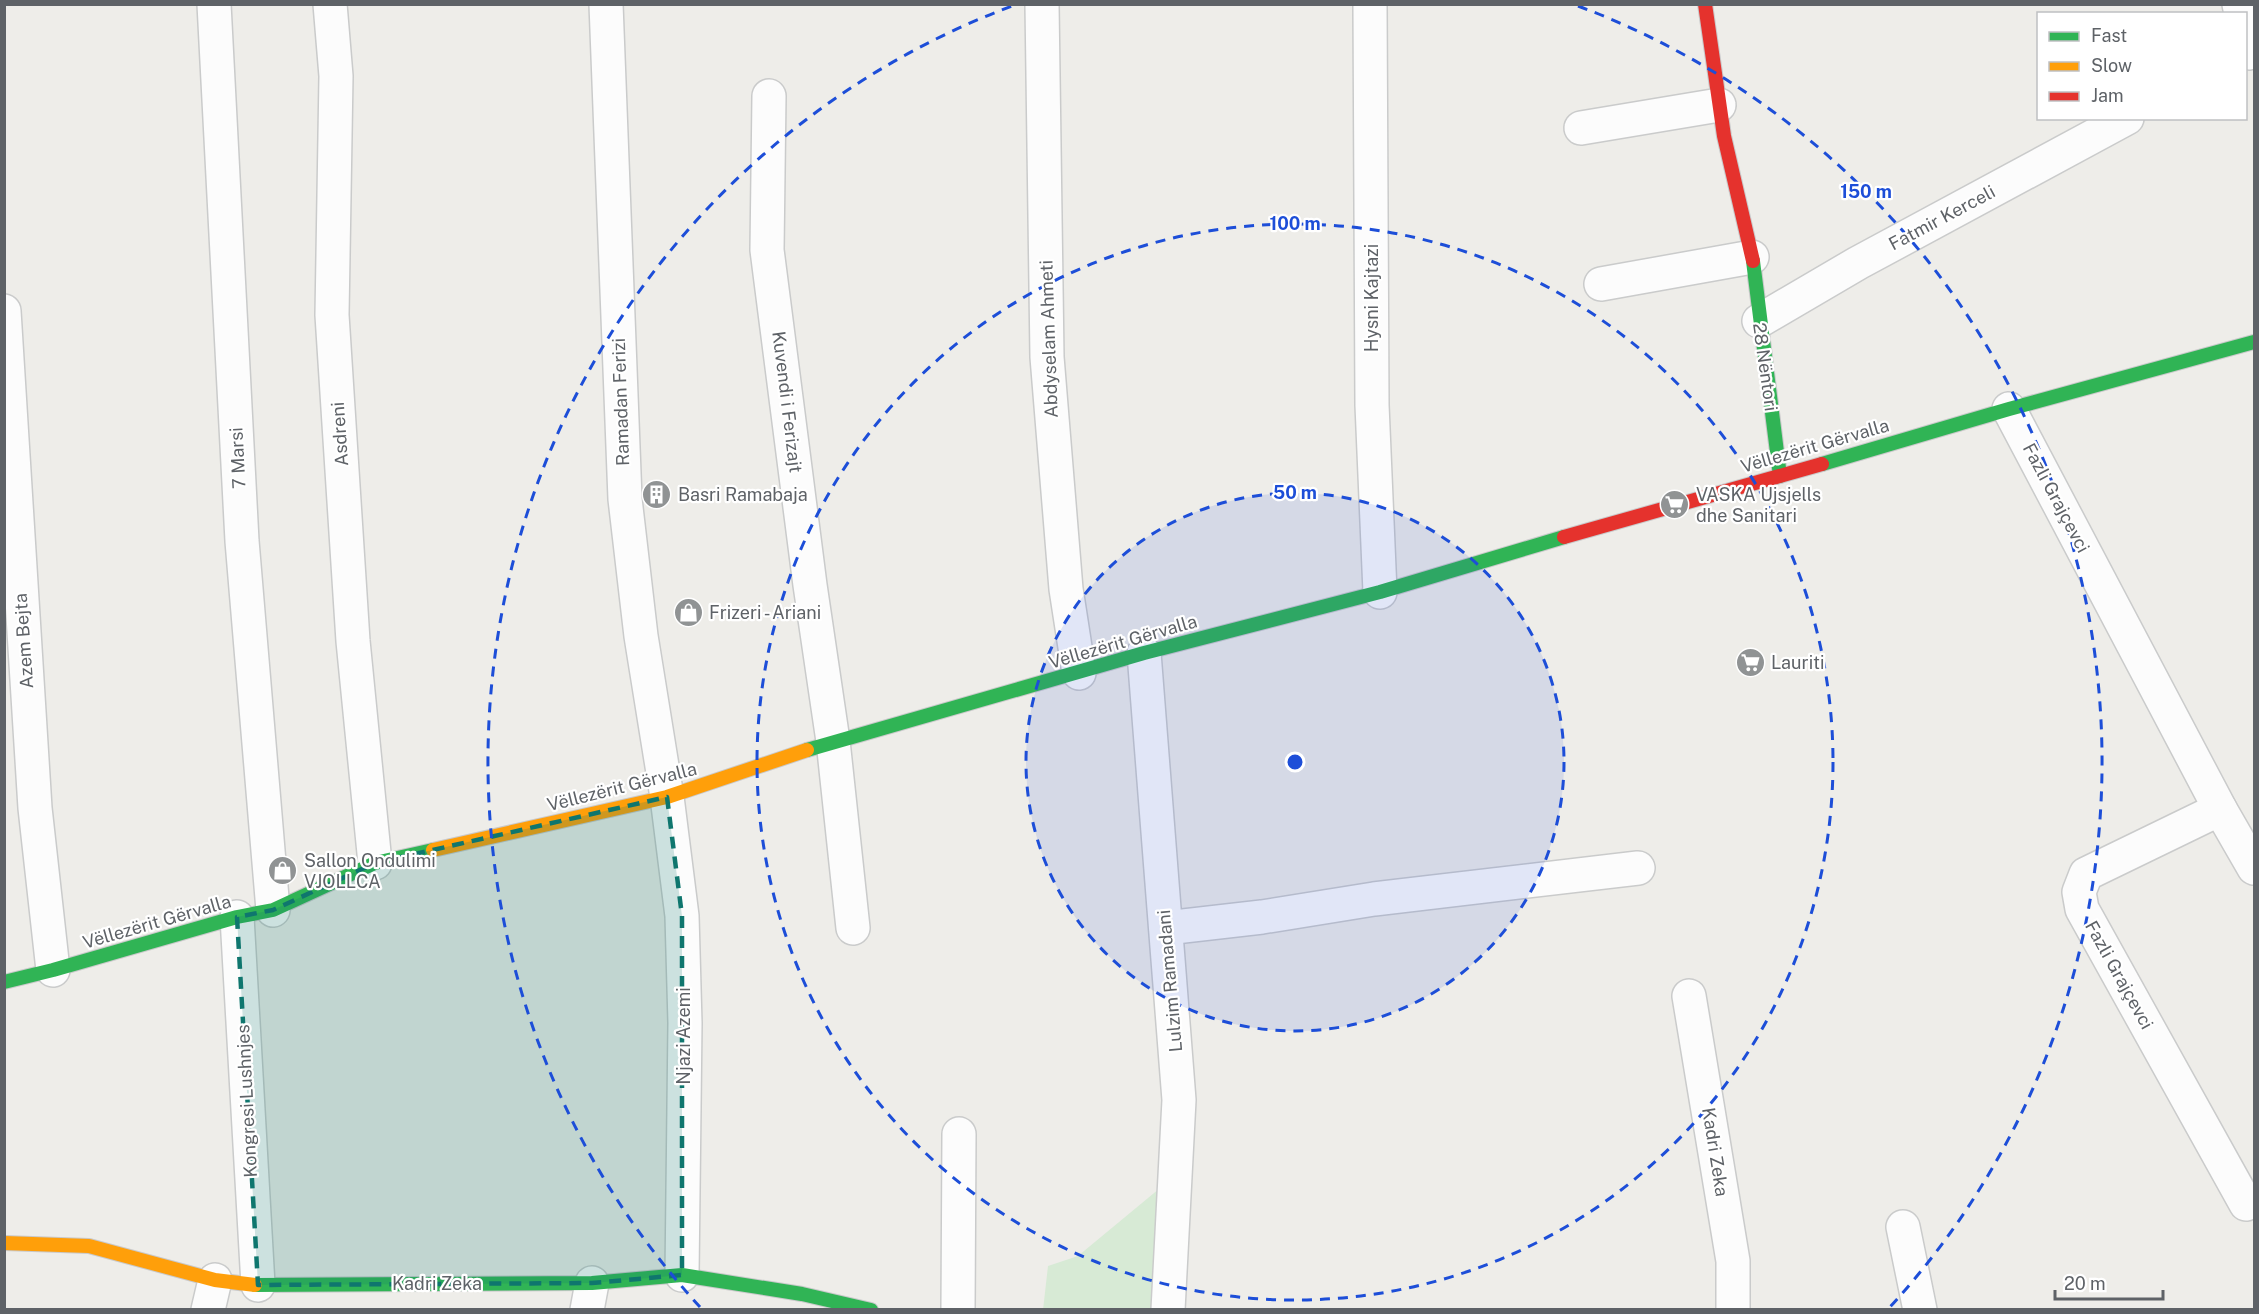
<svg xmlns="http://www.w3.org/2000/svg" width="2259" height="1314" font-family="'Public Sans',sans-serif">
  <rect width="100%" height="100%" fill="#eeede9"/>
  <!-- green -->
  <path fill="#d7ead5" d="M 1171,1179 L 1160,1309 L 1043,1310 L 1048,1266 L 1078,1256 Z"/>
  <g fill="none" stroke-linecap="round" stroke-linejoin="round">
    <defs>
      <g id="street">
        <path d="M 214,4 L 242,541 L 273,910"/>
        <path d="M 330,4 L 336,76 L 332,315 L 353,641 L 375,863"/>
        <path d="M 606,4 L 625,499 L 641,636 L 667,797 L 682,916 L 685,1023 L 682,1275"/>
        <path d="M 1042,4 L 1047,357 L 1066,589 L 1079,673"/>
        <path d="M 1370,4 L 1372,405 L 1380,592"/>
        <path d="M 2239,4 L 2241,14"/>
        <path d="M 2246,35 L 2249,53"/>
        <path d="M 769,96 L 767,250 L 810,585 L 833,741 L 853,928"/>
        <path d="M 1581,128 L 1719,105"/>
        <path d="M 1601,284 L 1752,257"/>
        <path d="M 4,311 L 35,808 L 53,970"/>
        <path d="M 1759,321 L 1858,263 L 2127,118"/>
        <path d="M 2009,409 L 2220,809 L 2254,868"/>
        <path d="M 1144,653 L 1179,1100 L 1168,1310"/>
        <path d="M 2220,809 L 2086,874 L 2079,892 L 2082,909 L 2246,1204"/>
        <path d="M 237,917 L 258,1285"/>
        <path d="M 1166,928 L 1262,917 L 1374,899 L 1638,868"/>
        <path d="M 1689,996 L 1733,1261 L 1733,1310"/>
        <path d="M 1903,1227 L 1920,1310"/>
        <path d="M 208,1310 L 215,1280"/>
        <path d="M 587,1310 L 592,1283"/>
        <path d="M 958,1310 L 959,1134"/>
      </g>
      <g id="fast">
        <path d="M 1753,261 L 1780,476"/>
        <path d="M 1822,464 L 2009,409 L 2254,342"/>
        <path d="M 807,750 L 1144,653 L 1380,592 L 1564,537"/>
        <path d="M 4,982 L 53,970 L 237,917 L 273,910 L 375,863 L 433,850"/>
        <path d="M 255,1285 L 592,1283 L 682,1275 L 802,1294 L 871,1310"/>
      </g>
      <g id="slow">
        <path d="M 433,850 L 667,797 L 807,750"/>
        <path d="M 4,1243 L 89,1246 L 215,1280 L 255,1285"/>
      </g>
      <g id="jam">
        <path d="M 1705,4 L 1724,136 L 1753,261"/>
        <path d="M 1564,537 L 1822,464"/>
      </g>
    </defs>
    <!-- street casing -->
    <use href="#street" stroke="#cacbcb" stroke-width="36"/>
    <!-- fast casing -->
    <use href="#fast" stroke="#c9c9ca" stroke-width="16"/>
    <!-- slow casing -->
    <use href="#slow" stroke="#c9c9ca" stroke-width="16"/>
    <!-- jam casing -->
    <use href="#jam" stroke="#c9c9ca" stroke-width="16"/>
    <!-- street -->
    <use href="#street" stroke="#fcfcfc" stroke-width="33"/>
    <!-- fast -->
    <use href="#fast" stroke="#30b455" stroke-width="14"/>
    <!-- slow -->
    <use href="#slow" stroke="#ff9f0a" stroke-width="14"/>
    <!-- jam -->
    <use href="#jam" stroke="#e5322d" stroke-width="14"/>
  </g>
  <!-- marked area -->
  <path fill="#0f766e" fill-opacity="0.2" stroke="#0f766e" stroke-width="4.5" stroke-dasharray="12 8" stroke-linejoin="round" d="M 667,797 L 682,916 L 682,1275 L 592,1283 L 258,1285 L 237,917 L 273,910 L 375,863 Z"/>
  <!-- distance rings -->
  <circle cx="1295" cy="762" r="269" fill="#1d4ed8" fill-opacity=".12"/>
  <g fill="none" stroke="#1d4ed8" stroke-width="3" stroke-dasharray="10 8">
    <circle cx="1295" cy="762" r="269"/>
    <circle cx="1295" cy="762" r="538"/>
    <path d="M700 1307A807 807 0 0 1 1012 6M1578 6A807 807 0 0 1 1890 1307"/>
  </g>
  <!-- icons -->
  <defs>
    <symbol id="building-disc" viewBox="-11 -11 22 22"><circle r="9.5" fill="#909394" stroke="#fff"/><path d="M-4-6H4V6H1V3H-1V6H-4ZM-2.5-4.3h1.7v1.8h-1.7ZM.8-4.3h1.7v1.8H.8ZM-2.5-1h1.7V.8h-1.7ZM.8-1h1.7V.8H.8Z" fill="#fff"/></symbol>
    <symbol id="supermarket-disc" viewBox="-11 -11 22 22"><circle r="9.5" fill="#909394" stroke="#fff"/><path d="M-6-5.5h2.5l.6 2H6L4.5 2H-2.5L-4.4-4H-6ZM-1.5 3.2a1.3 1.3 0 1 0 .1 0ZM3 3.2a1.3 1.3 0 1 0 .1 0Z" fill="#fff"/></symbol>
    <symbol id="shop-disc" viewBox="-11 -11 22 22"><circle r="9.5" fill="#909394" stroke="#fff"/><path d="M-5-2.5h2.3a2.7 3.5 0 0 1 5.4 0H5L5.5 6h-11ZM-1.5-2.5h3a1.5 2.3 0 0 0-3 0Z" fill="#fff"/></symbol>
  </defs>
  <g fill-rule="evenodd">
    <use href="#building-disc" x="640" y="478" width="33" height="33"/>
    <use href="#supermarket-disc" x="1658" y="488" width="33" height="33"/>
    <use href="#shop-disc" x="672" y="596" width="33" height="33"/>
    <use href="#supermarket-disc" x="1734" y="646" width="33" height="33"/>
    <use href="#shop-disc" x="266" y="854" width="33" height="33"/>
  </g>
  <g text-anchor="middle" stroke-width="4.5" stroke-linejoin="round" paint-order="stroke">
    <!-- street labels -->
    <g font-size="18" fill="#5e6267" stroke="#fff">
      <text transform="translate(1942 218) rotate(-28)" y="6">Fatmir Kerceli</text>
      <text transform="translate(1372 298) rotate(-90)" y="6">Hysni Kajtazi</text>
      <text transform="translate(1049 339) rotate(-92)" y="6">Abdyselam Ahmeti</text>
      <text transform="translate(1765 367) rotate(82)" y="6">28 Nëntori</text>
      <text transform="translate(621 402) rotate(-92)" y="6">Ramadan Ferizi</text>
      <text transform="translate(787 402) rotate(83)" y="6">Kuvendi i Ferizajt</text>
      <text transform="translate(340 434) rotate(-94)" y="6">Asdreni</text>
      <text transform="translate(1815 446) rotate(-16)" y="6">Vëllezërit Gërvalla</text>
      <text transform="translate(238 458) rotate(-93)" y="6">7 Marsi</text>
      <text transform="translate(2056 498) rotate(62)" y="6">Fazli Grajçevci</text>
      <text transform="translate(24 641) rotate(-94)" y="6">Azem Bejta</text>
      <text transform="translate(1123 642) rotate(-16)" y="6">Vëllezërit Gërvalla</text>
      <text transform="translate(622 787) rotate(-14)" y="6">Vëllezërit Gërvalla</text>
      <text transform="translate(157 922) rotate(-16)" y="6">Vëllezërit Gërvalla</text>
      <text transform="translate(2119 975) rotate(61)" y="6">Fazli Grajçevci</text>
      <text transform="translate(1170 981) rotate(-95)" y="6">Lulzim Ramadani</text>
      <text transform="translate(684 1036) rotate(-90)" y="6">Njazi Azemi</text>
      <text transform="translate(247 1101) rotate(-93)" y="6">Kongresi Lushnjes</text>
      <text transform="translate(1715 1152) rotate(81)" y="6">Kadri Zeka</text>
      <text x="437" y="1290">Kadri Zeka</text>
    </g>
    <!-- poi labels -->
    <g font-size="18" fill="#5e6267" stroke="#fff" text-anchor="start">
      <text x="678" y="501">Basri Ramabaja</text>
      <text x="1696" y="501">VASKA Ujsjells<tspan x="1696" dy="21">dhe Sanitari</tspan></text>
      <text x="709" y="619">Frizeri - Ariani</text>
      <text x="1771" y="669">Lauriti</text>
      <text x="304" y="867">Sallon Ondulimi<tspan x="304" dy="21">VJOLLCA</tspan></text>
    </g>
  </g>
  <circle cx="1295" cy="762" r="9" fill="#1d4ed8" stroke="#fff" stroke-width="3"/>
  <g font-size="18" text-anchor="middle" font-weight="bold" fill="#1d4ed8" stroke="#fff" stroke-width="4.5" stroke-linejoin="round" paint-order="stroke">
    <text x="1866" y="198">150 m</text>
    <text x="1295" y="230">100 m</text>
    <text x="1295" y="499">50 m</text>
  </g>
  <!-- border -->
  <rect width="2259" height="1314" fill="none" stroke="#5e6267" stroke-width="12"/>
  <!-- legend -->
  <rect x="2037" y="12" width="210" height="108" fill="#ffffff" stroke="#bfc0c2" stroke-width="1.5"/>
  <rect x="2049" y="32" width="30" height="9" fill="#30b455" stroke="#bfc0c2" stroke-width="1.5"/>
  <text x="2091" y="42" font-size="18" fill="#5e6267">Fast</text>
  <rect x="2049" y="62" width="30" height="9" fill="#ff9f0a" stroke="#bfc0c2" stroke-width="1.5"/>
  <text x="2091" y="72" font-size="18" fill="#5e6267">Slow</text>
  <rect x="2049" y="92" width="30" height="9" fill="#e5322d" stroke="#bfc0c2" stroke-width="1.5"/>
  <text x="2091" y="102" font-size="18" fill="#5e6267">Jam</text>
  <!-- scale -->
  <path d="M2055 1290v9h108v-9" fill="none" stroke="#5e6267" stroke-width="3"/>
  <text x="2064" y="1290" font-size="18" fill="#5e6267" stroke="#ffffff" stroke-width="4.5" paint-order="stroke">20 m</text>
</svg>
